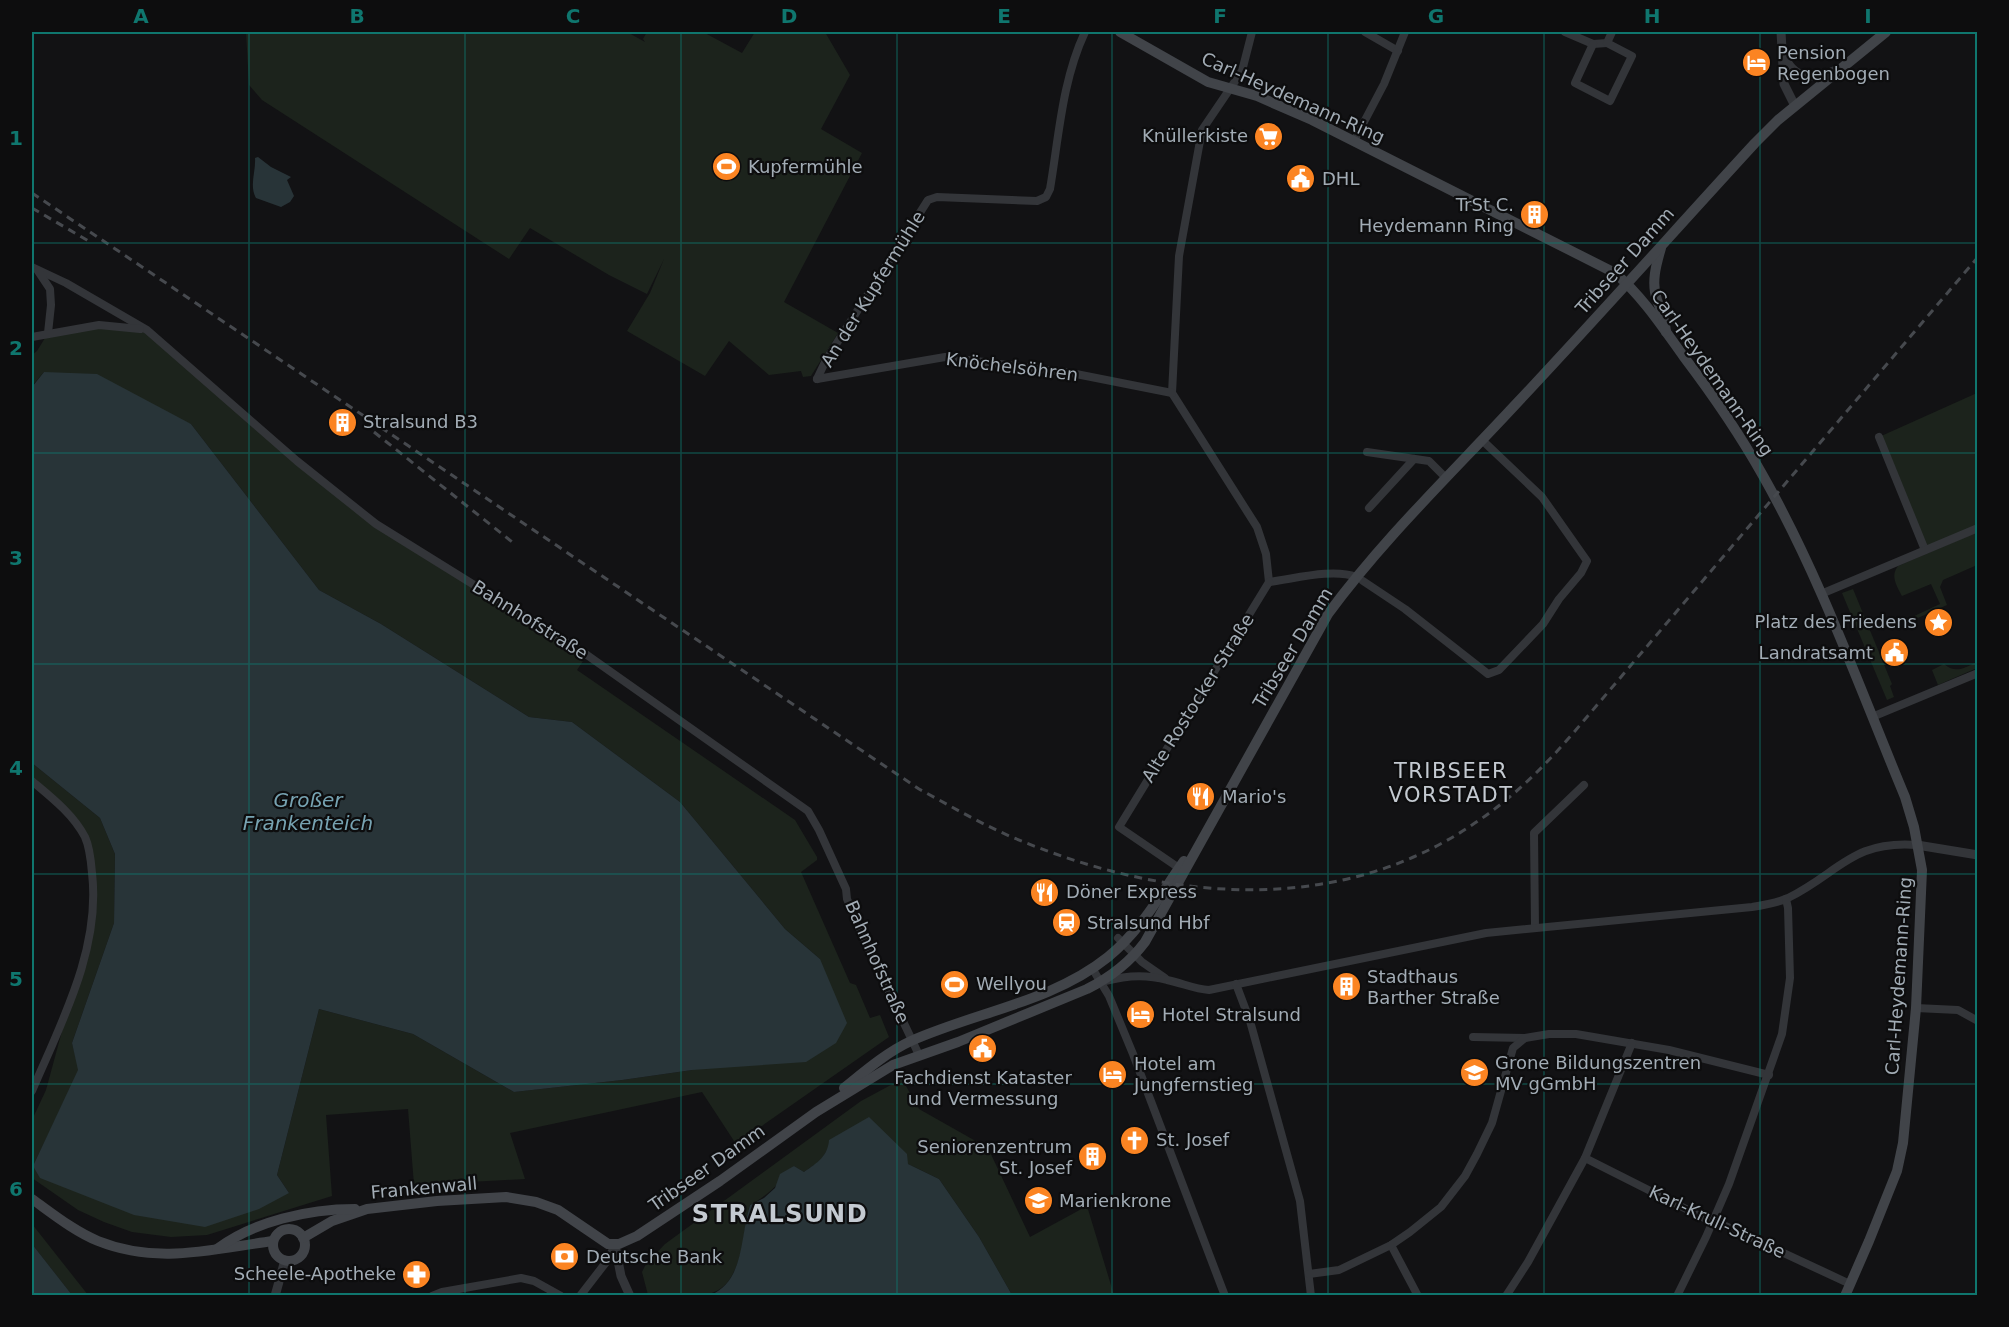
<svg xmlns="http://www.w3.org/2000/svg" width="2009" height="1327" font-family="'DejaVu Sans',sans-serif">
  <rect width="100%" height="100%" fill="#121214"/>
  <!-- green -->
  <g fill="#1c231c">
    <path d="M 246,32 L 627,32 L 645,42 L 643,39 L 647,32 L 703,32 L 742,53 L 755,32 L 825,32 L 850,75 L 821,129 L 862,153 L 784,302 L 838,333 L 811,376 L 803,377 L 801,371 L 769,375 L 729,341 L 705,376 L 627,331 L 650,293 L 664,259 L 647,294 L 609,275 L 530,228 L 509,259 L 262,100 L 249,85 Z"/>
    <path d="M 99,325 L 147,330 L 376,524 L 587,655 L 577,670 L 795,820 L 817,857 L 817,860 L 801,872 L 850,983 L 856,985 L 870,1018 L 880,1015 L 889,1037 L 736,1144 L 702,1092 L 510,1133 L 525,1179 L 414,1185 L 408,1109 L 326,1115 L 332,1196 L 207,1235 L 171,1237 L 132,1232 L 104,1222 L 78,1210 L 32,1178 L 32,1120 L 46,1090 L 93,917 L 85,837 L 63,807 L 32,781 L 32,763 L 100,818 L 115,854 L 114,923 L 72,1043 L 79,1070 L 33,1166 L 289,1193 L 277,1175 L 319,1009 L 413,1034 L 514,1092 L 622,1080 L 692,1070 L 820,959 L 785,929 L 680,802 L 572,722 L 529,717 L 381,624 L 319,590 L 191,424 L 44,372 L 32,386 L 32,355 L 37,351 L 48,333 Z"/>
    <path d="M 1977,393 L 1977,528 L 1925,550 L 1879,437 Z"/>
    <path d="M 1977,532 L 1977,565 L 1943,580 L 1940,587 L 1947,605 L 1911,621 L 1910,618 L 1940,604 L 1931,584 L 1902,596 C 1897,586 1890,576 1898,566 Z"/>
    <path d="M 1853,589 L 1892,684 L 1890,686 L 1894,697 L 1887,700 L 1842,593 Z"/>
    <path d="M 1977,662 L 1977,668 L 1938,685 L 1932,670 L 1944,664 C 1956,674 1964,668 1977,662 Z"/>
    <path d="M 902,1079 L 919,1109 L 988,1148 L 1030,1237 L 1087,1206 L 1114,1295 L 1012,1295 L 979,1237 L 939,1179 L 908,1164 L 828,1149 L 820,1161 L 804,1172 L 794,1166 C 780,1182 769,1195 750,1205 C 746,1218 745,1230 743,1242 C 730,1308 703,1295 648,1295 L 642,1272 L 646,1264 L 665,1244 L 861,1101 Z"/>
    <path d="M 32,1224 L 88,1295 L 72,1295 L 32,1244 Z"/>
  </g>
  <!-- water -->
  <g fill="#283438">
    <path d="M 258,157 L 271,167 L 291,177 L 287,180 L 294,196 L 290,202 L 281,207 L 256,198 C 249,185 256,172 255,158 Z"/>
    <path d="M 44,372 L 97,374 L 191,424 L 319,590 L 381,624 L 529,717 L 572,722 L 680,802 L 785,929 L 820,959 L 847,1023 L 836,1043 L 806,1062 L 692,1070 L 622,1080 L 514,1092 L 413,1034 L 319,1009 L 277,1175 L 289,1193 L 259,1209 L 205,1227 L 134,1215 L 40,1178 L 33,1166 L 78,1070 L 72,1043 L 114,923 L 115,854 L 100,818 L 32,763 L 32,387 Z"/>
    <path d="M 869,1117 L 907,1154 L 908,1164 L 939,1179 L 979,1237 L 1012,1295 L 711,1295 C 745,1280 740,1236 750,1205 L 764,1198 L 775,1188 L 780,1174 L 794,1166 L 804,1172 C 817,1163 828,1156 829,1140 Z"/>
    <path d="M 32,1244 L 72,1295 L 32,1295 Z"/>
  </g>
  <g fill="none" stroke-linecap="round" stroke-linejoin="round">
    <!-- minor -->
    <g stroke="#333539" stroke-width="8">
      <path d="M 1252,32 L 1242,71 L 1202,130 L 1179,256 L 1172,393 L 1257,527 L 1266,554 L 1269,582"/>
      <path d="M 1365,32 L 1398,51"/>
      <path d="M 1565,32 L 1593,44 L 1607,43 L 1612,32"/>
      <path d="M 1593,44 L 1575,83 L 1610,101 L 1632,56 L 1607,43"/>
      <path d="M 1354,141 L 1384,84 L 1405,32"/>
      <path d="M 32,267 L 66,283 L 147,330 L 297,461 L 376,524 L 587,655 L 808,811 L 819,830 L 846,889 L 847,899 L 865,941 L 919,1055"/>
      <path d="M 38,271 L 50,289 L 51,305 L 48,333"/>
      <path d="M 32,337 L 99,325 L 140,329"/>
      <path d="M 817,379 L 826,360 L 928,200 L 937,197 L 1037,201 L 1046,197 L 1050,189 C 1059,136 1062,81 1085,32"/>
      <path d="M 817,379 L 945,357 L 1071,373 L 1172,393"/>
      <path d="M 1879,437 L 1925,550"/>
      <path d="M 1367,452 L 1429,461 L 1446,478"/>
      <path d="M 1369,508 L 1414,459"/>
      <path d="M 1363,581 L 1405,609 L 1488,674 L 1499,670 L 1543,624 L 1559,599 L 1581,573 L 1587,561 L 1542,497 L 1482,440"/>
      <path d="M 1269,582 C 1294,579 1333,568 1356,577"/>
      <path d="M 1821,594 L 1978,528"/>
      <path d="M 1872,717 L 1978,673"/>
      <path d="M 32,781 C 51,797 73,814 85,837 C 90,848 91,861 92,873 C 101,949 61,1023 32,1091"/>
      <path d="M 1179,868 L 1119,827 L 1269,582"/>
      <path d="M 1535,928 L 1534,833 L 1584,785"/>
      <path d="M 1118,938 L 1142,962 L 1165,978"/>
      <path d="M 1092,968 L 1109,996 L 1133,1054 L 1225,1296"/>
      <path d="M 1106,981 C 1127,975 1146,974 1167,980 C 1182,983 1194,989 1209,990 L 1486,933 L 1752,907 C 1765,905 1777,903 1788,898 C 1839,873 1852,840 1917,845"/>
      <path d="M 1236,984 L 1250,1021 L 1300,1201 L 1311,1296"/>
      <path d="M 1916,1008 L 1958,1010 L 1978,1021"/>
      <path d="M 1473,1037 L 1525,1038"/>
      <path d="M 1585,1158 L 1704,1218 L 1713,1220 L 1850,1284"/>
      <path d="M 1391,1245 L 1418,1296"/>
      <path d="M 1309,1274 L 1339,1270 L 1391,1245 L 1410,1232 L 1441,1207 L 1465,1176 L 1477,1154 L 1492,1123 L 1513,1048 L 1525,1038 L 1549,1034 L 1576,1034 L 1669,1050 L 1769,1075"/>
      <path d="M 432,1296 L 442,1292 L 521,1278 L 534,1281 L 561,1296"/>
      <path d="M 580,1296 L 607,1261 L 615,1245"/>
      <path d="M 1506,1296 L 1528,1262 L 1585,1158 L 1632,1043"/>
      <path d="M 1677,1296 L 1706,1237 L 1729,1184 L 1782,1034 L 1790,978 L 1788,908 L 1786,899"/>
    </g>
    <!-- tertiary -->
    <g stroke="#333539" stroke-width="9">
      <path d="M 1781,32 L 1784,84 L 1795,106"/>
      <path d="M 1782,49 C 1790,78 1810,82 1836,70"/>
      <path d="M 1917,845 L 1978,855"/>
      <path d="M 615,1245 L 621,1276 L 630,1296"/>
      <path d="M 275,1296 L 285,1260"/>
    </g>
    <!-- secondary -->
    <g stroke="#414449" stroke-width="10">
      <path d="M 1120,32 L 1208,82 L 1257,96 L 1312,120 L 1615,273 C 1643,297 1663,328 1684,357 C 1712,394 1739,433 1762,474 C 1820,576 1860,689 1905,797 L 1914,827 L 1922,870 L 1916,1008 L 1903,1143 L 1897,1171 L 1869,1241 L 1845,1296"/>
      <path d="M 1661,248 C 1656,265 1651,283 1657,300 C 1661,311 1665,319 1666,332"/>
      <path d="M 844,1088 C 865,1071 887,1052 911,1041 C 976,1012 1052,1002 1108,957 C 1141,930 1160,895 1184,861"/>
      <path d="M 32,1199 C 53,1214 74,1231 98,1241 C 158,1265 212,1249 273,1241"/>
      <circle cx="289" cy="1245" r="16"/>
      <path d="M 303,1238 L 332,1221 L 367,1209 L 437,1201 L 506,1197 L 536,1202 L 558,1210 L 608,1244 L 619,1244 L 637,1236 L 720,1181 L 816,1112 L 893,1065 L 958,1042 L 1087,989 C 1109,978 1130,962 1145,942 L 1328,614 C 1384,538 1452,473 1516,404 C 1597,318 1675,230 1755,143 L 1778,120 L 1886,32"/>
      <path d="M 217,1249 C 254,1221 309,1209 355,1209"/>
    </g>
    <!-- rail -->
    <g stroke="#46494e" stroke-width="3" stroke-dasharray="8 6" stroke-linecap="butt">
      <path d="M 32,193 L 919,789 C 954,808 988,828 1024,842 C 1170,901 1336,916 1472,825 C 1512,799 1544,767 1575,731 L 1978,257"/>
      <path d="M 32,208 L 92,243"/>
      <path d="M 374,432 L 516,545"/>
    </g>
  </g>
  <!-- grid -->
  <path fill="none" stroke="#0f766e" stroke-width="1.5" stroke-opacity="0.55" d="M 249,32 L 249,1296M 465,32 L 465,1296M 681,32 L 681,1296M 897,32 L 897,1296M 1112,32 L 1112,1296M 1328,32 L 1328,1296M 1544,32 L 1544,1296M 1760,32 L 1760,1296M 32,243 L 1978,243M 32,453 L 1978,453M 32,664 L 1978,664M 32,874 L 1978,874M 32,1084 L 1978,1084"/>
  <!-- icons -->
  <defs>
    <symbol id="hotel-disc" viewBox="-11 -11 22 22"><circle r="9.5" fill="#fb8422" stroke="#0d0d0e"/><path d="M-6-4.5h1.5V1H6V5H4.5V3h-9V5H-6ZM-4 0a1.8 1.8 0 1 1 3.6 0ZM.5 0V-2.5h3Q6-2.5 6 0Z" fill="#fff"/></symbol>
    <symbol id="supermarket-disc" viewBox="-11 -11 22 22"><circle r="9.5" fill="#fb8422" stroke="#0d0d0e"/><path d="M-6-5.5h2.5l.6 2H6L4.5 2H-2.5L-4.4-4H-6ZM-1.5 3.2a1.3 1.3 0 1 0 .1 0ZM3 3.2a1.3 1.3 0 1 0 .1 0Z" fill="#fff"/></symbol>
    <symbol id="stadium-disc" viewBox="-11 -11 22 22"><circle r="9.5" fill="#fb8422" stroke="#0d0d0e"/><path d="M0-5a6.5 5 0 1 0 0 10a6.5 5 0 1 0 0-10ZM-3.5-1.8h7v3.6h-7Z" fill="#fff"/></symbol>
    <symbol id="civic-disc" viewBox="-11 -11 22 22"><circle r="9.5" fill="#fb8422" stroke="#0d0d0e"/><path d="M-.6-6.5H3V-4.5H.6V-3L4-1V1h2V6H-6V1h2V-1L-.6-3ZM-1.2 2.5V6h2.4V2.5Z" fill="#fff"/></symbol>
    <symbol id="building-disc" viewBox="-11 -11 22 22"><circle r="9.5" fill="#fb8422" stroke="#0d0d0e"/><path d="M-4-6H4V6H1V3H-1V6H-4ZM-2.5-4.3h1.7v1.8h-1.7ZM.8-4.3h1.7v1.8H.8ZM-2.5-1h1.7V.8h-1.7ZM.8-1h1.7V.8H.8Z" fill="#fff"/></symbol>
    <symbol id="sight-disc" viewBox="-11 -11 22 22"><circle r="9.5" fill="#fb8422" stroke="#0d0d0e"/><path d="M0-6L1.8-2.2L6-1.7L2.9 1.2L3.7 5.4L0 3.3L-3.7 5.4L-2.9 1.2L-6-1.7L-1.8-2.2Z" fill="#fff"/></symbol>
    <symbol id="restaurant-disc" viewBox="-11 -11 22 22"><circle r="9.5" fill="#fb8422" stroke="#0d0d0e"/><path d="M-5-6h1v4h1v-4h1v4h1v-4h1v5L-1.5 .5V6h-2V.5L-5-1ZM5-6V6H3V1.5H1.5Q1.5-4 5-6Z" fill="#fff"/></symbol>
    <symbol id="station-disc" viewBox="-11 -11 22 22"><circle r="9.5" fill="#fb8422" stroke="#0d0d0e"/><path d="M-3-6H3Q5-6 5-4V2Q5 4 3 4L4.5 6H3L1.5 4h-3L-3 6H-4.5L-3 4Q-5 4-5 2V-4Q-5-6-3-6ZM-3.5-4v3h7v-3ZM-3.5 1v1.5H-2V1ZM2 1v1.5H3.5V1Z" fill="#fff"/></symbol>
    <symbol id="school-disc" viewBox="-11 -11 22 22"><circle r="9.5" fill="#fb8422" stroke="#0d0d0e"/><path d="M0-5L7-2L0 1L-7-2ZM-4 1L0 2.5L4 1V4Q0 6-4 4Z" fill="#fff"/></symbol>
    <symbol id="church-disc" viewBox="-11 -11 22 22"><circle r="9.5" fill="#fb8422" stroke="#0d0d0e"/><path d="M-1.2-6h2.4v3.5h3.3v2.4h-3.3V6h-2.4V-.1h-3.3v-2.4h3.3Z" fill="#fff"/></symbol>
    <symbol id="bank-disc" viewBox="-11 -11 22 22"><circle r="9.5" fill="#fb8422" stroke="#0d0d0e"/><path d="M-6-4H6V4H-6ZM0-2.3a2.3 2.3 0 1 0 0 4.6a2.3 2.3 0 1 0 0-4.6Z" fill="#fff"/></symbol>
    <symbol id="pharmacy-disc" viewBox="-11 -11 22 22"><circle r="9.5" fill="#fb8422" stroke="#0d0d0e"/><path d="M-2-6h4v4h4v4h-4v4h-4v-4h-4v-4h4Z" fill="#fff"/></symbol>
  </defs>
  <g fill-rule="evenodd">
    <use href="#hotel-disc" x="1740" y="46" width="33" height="33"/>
    <use href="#supermarket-disc" x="1252" y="120" width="33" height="33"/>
    <use href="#stadium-disc" x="710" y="150" width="33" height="33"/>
    <use href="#civic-disc" x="1284" y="162" width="33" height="33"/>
    <use href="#building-disc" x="1518" y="198" width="33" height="33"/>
    <use href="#building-disc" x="326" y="406" width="33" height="33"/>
    <use href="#sight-disc" x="1922" y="606" width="33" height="33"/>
    <use href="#civic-disc" x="1878" y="636" width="33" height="33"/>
    <use href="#restaurant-disc" x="1184" y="780" width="33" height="33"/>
    <use href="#restaurant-disc" x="1028" y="876" width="33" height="33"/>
    <use href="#station-disc" x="1050" y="906" width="33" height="33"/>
    <use href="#stadium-disc" x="938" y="968" width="33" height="33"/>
    <use href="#building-disc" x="1330" y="970" width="33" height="33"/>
    <use href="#hotel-disc" x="1124" y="998" width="33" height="33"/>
    <use href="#civic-disc" x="966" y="1032" width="33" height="33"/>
    <use href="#school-disc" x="1458" y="1056" width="33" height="33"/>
    <use href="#hotel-disc" x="1096" y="1058" width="33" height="33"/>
    <use href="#church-disc" x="1118" y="1124" width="33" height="33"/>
    <use href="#building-disc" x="1076" y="1140" width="33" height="33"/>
    <use href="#school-disc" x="1022" y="1184" width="33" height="33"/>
    <use href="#bank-disc" x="548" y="1240" width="33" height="33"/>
    <use href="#pharmacy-disc" x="400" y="1258" width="33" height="33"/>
  </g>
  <g text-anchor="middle" stroke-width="4.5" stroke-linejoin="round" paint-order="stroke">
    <!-- poi labels -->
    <g font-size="18" fill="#a2acb5" stroke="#0d0d0e" text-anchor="start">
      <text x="1777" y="59">Pension<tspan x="1777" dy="21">Regenbogen</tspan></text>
      <text x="1248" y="142" text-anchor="end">Knüllerkiste</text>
      <text x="748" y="173">Kupfermühle</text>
      <text x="1322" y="185">DHL</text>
      <text x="1514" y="211" text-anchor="end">TrSt C.<tspan x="1514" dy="21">Heydemann Ring</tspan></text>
      <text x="363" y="428">Stralsund B3</text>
      <text x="1917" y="628" text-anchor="end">Platz des Friedens</text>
      <text x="1873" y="659" text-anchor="end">Landratsamt</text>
      <text x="1222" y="803">Mario's</text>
      <text x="1066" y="898">Döner Express</text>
      <text x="1087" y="929">Stralsund Hbf</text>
      <text x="1367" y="983">Stadthaus<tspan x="1367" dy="21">Barther Straße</tspan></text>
      <text x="976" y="990">Wellyou</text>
      <text x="1162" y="1021">Hotel Stralsund</text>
      <text x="1495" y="1069">Grone Bildungszentren<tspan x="1495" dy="21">MV gGmbH</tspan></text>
      <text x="1134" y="1070">Hotel am<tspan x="1134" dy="21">Jungfernstieg</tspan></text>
      <text x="983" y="1084" text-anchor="middle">Fachdienst Kataster<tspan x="983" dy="21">und Vermessung</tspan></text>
      <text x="1156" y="1146">St. Josef</text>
      <text x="1072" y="1153" text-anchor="end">Seniorenzentrum<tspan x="1072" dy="21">St. Josef</tspan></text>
      <text x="1059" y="1207">Marienkrone</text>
      <text x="586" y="1263">Deutsche Bank</text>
      <text x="396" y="1280" text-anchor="end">Scheele-Apotheke</text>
    </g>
    <!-- street labels -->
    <g font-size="18" fill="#a2acb5" stroke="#0d0d0e">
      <text transform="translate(1293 98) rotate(24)" y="6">Carl-Heydemann-Ring</text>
      <text transform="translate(1625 261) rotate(-48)" y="6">Tribseer Damm</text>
      <text transform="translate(873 289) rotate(-58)" y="6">An der Kupfermühle</text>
      <text transform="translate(1012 367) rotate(7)" y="6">Knöchelsöhren</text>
      <text transform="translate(1712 373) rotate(55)" y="6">Carl-Heydemann-Ring</text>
      <text transform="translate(530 620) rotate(32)" y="6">Bahnhofstraße</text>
      <text transform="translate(1293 648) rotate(-59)" y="6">Tribseer Damm</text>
      <text transform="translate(1198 698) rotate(-58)" y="6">Alte Rostocker Straße</text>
      <text transform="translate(877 962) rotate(66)" y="6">Bahnhofstraße</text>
      <text transform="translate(1899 976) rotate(-86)" y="6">Carl-Heydemann-Ring</text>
      <text transform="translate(707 1168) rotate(-35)" y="6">Tribseer Damm</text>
      <text transform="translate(424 1188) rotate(-5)" y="6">Frankenwall</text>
      <text transform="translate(1717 1222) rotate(25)" y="6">Karl-Krull-Straße</text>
    </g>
    <!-- water labels -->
    <g font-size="20" font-style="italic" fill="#77a3b2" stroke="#0d0d0e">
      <text x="308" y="807">Großer<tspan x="308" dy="23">Frankenteich</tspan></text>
    </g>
    <!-- quarter labels -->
    <g font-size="21" letter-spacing="1.5" fill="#c4cad1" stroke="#0d0d0e">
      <text x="1451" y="778">TRIBSEER<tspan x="1451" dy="24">VORSTADT</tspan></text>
    </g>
    <!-- district labels -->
    <g font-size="24" font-weight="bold" letter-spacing="1.5" fill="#c4cad1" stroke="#0d0d0e">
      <text x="780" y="1222">STRALSUND</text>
    </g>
  </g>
  <!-- border -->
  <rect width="2009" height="1327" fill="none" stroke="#0d0d0e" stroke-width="66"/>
  <rect x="33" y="33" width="1943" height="1261" fill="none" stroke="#0f766e" stroke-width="2"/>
  <g font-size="20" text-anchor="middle" font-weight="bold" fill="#0f766e">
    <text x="141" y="23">A</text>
    <text x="357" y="23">B</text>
    <text x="573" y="23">C</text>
    <text x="789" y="23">D</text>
    <text x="1004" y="23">E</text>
    <text x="1220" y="23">F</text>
    <text x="1436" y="23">G</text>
    <text x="1652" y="23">H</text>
    <text x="1868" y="23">I</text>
    <text x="16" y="145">1</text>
    <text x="16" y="355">2</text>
    <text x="16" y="565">3</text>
    <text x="16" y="775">4</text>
    <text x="16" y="986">5</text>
    <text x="16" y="1196">6</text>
  </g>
</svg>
